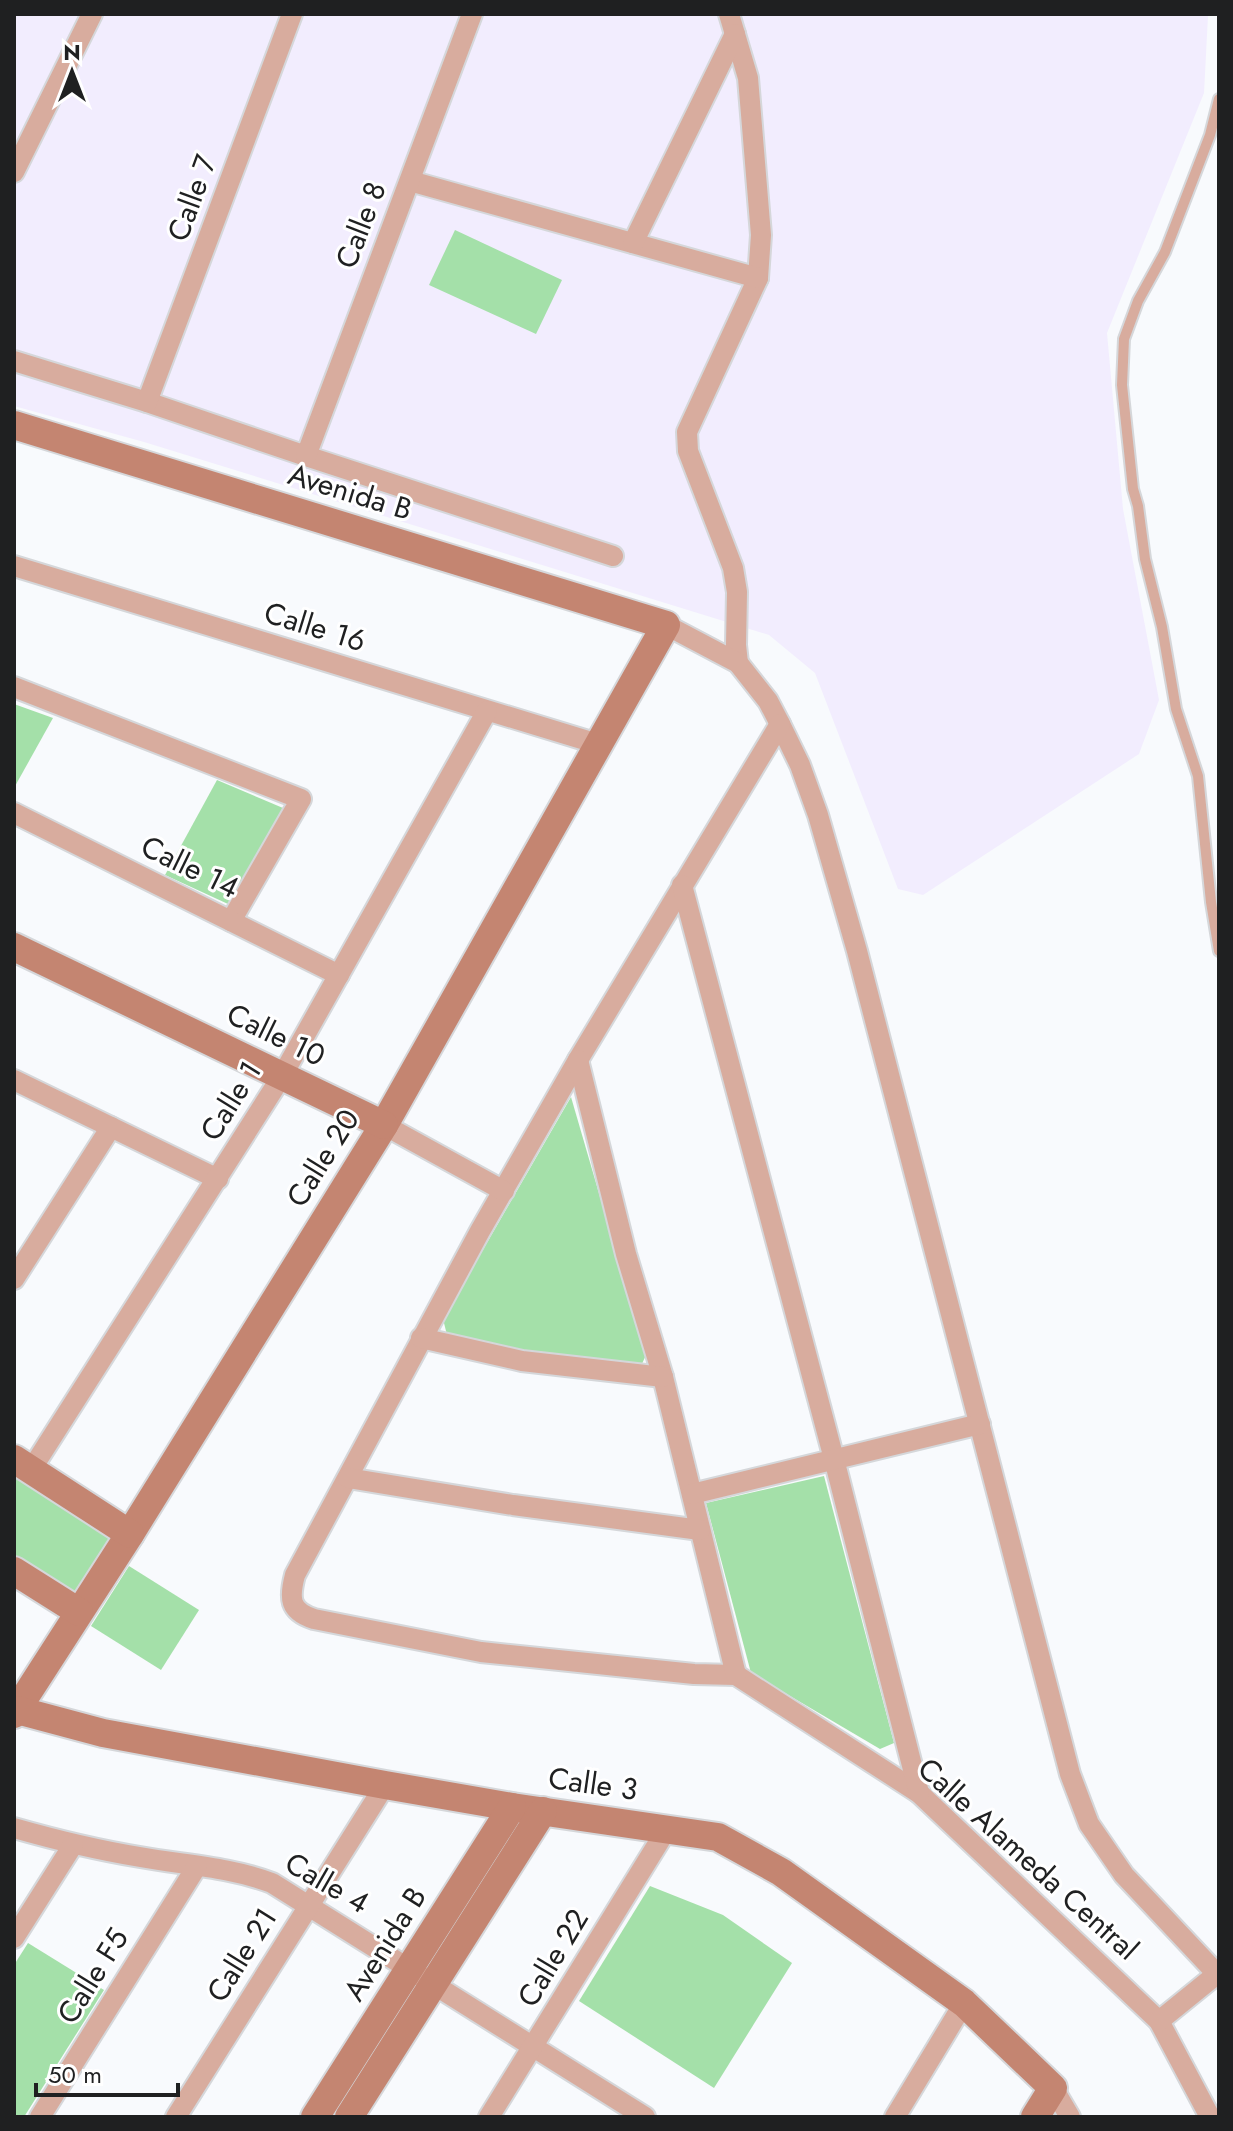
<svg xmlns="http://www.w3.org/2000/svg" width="1233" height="2131" font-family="Jost,sans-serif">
  <rect width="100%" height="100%" fill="#f8fafd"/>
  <!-- industrial -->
  <path fill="#f2edfe" d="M 14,14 L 1206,14 L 1208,16 L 1204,93 L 1107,333 L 1123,509 L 1159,700 L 1139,754 L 923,895 L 898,889 L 815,673 L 769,635 L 144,442 L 14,406 Z"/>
  <!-- green -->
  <g fill="#a4e0a9">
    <path d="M 455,230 L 562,280 L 536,334 L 429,285 Z"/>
    <path d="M 14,704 L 53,718 L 14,788 Z"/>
    <path d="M 217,780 L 283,808 L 228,904 L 165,875 Z"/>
    <path d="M 571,1097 L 646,1355 L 641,1366 L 540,1355 L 448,1339 L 443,1319 Z"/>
    <path d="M 14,1471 L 115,1534 L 75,1596 L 14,1557 Z"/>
    <path d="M 824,1476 L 894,1743 L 880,1749 L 751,1673 L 706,1503 Z"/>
    <path d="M 129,1566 L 199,1610 L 161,1670 L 91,1626 Z"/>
    <path d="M 650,1886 L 723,1915 L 792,1963 L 714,2088 L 579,2001 Z"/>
    <path d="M 28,1943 L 104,1990 L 24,2117 L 14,2117 L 14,1965 Z"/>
  </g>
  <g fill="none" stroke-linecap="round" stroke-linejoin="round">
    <defs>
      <path id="lane" d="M 1219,99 L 1210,135 L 1165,252 L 1138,301 L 1124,339 L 1122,385 L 1133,489 L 1138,506 L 1145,559 L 1162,627 L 1176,709 L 1198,776 L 1211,902 L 1219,951"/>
      <g id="street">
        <path d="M 729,14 L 748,78 L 761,235 L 758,278 L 687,432 L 688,451 L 733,568 L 737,592 L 736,645 L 738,663"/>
        <path d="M 14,172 L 92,14"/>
        <path d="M 410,181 L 758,278"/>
        <path d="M 633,243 L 735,34"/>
        <path d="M 14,361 L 147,402 L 306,456 L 613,556"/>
        <path d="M 147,402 L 292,14"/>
        <path d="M 306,456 L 472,14"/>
        <path d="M 14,566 L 598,744"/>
        <path d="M 666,625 L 738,663 L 768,701 L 780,724 L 800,765 L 818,815 L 857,951 L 1070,1774 L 1089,1824 L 1124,1875 L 1219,1976"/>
        <path d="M 14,687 L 301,799 L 231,921"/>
        <path d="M 780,724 L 578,1060 L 480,1231 L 295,1575 C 289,1598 289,1611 314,1619 L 481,1652 L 694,1674 L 736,1675 L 919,1793 L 1159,2021 L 1210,2117"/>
        <path d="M 14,813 L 339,975"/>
        <path d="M 682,885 L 834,1459 L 919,1793"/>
        <path d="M 578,1060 L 626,1254 L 663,1377 L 736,1675"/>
        <path d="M 14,1080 L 218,1179"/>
        <path d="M 384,1125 L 504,1191"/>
        <path d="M 14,1279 L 111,1127"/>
        <path d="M 421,1338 L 522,1361 L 663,1377"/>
        <path d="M 31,1470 L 282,1076 L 487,711"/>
        <path d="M 348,1478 L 513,1505 L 700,1530"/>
        <path d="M 692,1494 L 980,1424"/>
        <path d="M 14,1828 C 56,1840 97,1850 140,1857 C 184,1865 230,1867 272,1883 L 645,2117"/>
        <path d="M 14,1938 L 73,1845"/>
        <path d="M 1159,2021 L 1217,1974"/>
        <path d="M 1053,2088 L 1070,2117"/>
        <path d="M 40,2117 L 197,1866"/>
        <path d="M 176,2117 L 385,1785"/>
        <path d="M 489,2117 L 667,1829"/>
        <path d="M 895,2117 L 964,2003"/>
      </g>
      <g id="secondary">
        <path d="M 14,425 L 666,625 L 384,1125 L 130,1534 L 14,1714"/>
        <path d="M 14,947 L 384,1125"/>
        <path d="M 14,1459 L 130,1534"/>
        <path d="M 14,1571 L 79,1612"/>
        <path d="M 17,1710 L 103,1733 L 385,1785 L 512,1807 L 718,1837 L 781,1872 L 964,2003 L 1053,2088 L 1035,2117"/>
        <path d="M 315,2117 L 512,1807"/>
        <path d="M 349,2117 L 543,1811"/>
      </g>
    </defs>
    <!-- lane casing -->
    <use href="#lane" stroke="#d5d7da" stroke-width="14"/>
    <!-- street casing -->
    <use href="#street" stroke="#d5d7da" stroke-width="24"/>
    <!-- secondary casing -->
    <use href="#secondary" stroke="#d5d7da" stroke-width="32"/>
    <!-- lane -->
    <use href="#lane" stroke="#d8ac9e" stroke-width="10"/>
    <!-- street -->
    <use href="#street" stroke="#d8ac9e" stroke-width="20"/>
    <!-- secondary -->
    <use href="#secondary" stroke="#c48571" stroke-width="28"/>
  </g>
  <g text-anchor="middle" stroke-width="6" stroke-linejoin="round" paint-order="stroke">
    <!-- street labels -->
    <g font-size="30" fill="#1f2021" stroke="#fff">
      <text transform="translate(192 198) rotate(-70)" y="10">Calle 7</text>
      <text transform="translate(361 225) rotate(-69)" y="10">Calle 8</text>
      <text transform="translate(350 492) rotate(17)" y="10">Avenida B</text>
      <text transform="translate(315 627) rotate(17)" y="10">Calle 16</text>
      <text transform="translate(190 867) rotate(26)" y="10">Calle 14</text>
      <text transform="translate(276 1035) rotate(26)" y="10">Calle 10</text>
      <text transform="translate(231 1101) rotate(-58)" y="10">Calle 1</text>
      <text transform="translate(323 1158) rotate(-58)" y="10">Calle 20</text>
      <text transform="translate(593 1784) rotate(8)" y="10">Calle 3</text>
      <text transform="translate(1028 1859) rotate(42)" y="10">Calle Alameda Central</text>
      <text transform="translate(327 1883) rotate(30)" y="10">Calle 4</text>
      <text transform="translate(385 1944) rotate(-58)" y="10">Avenida B</text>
      <text transform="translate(242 1955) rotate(-58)" y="10">Calle 21</text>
      <text transform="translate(553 1958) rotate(-59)" y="10">Calle 22</text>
      <text transform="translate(93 1976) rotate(-58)" y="10">Calle F5</text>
    </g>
  </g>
  <!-- border -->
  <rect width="1233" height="2131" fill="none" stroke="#1f2021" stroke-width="32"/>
  <!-- north arrow -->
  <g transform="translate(72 72)" stroke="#ffffff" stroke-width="6" paint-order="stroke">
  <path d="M0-6L14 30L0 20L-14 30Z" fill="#1f2021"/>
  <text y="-12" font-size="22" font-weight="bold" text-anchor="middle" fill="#1f2021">N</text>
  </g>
  <!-- scale -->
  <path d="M36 2083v12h142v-12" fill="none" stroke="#1f2021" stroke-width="4"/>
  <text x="48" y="2083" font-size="24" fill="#1f2021" stroke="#ffffff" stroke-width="6" paint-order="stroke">50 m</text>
</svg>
